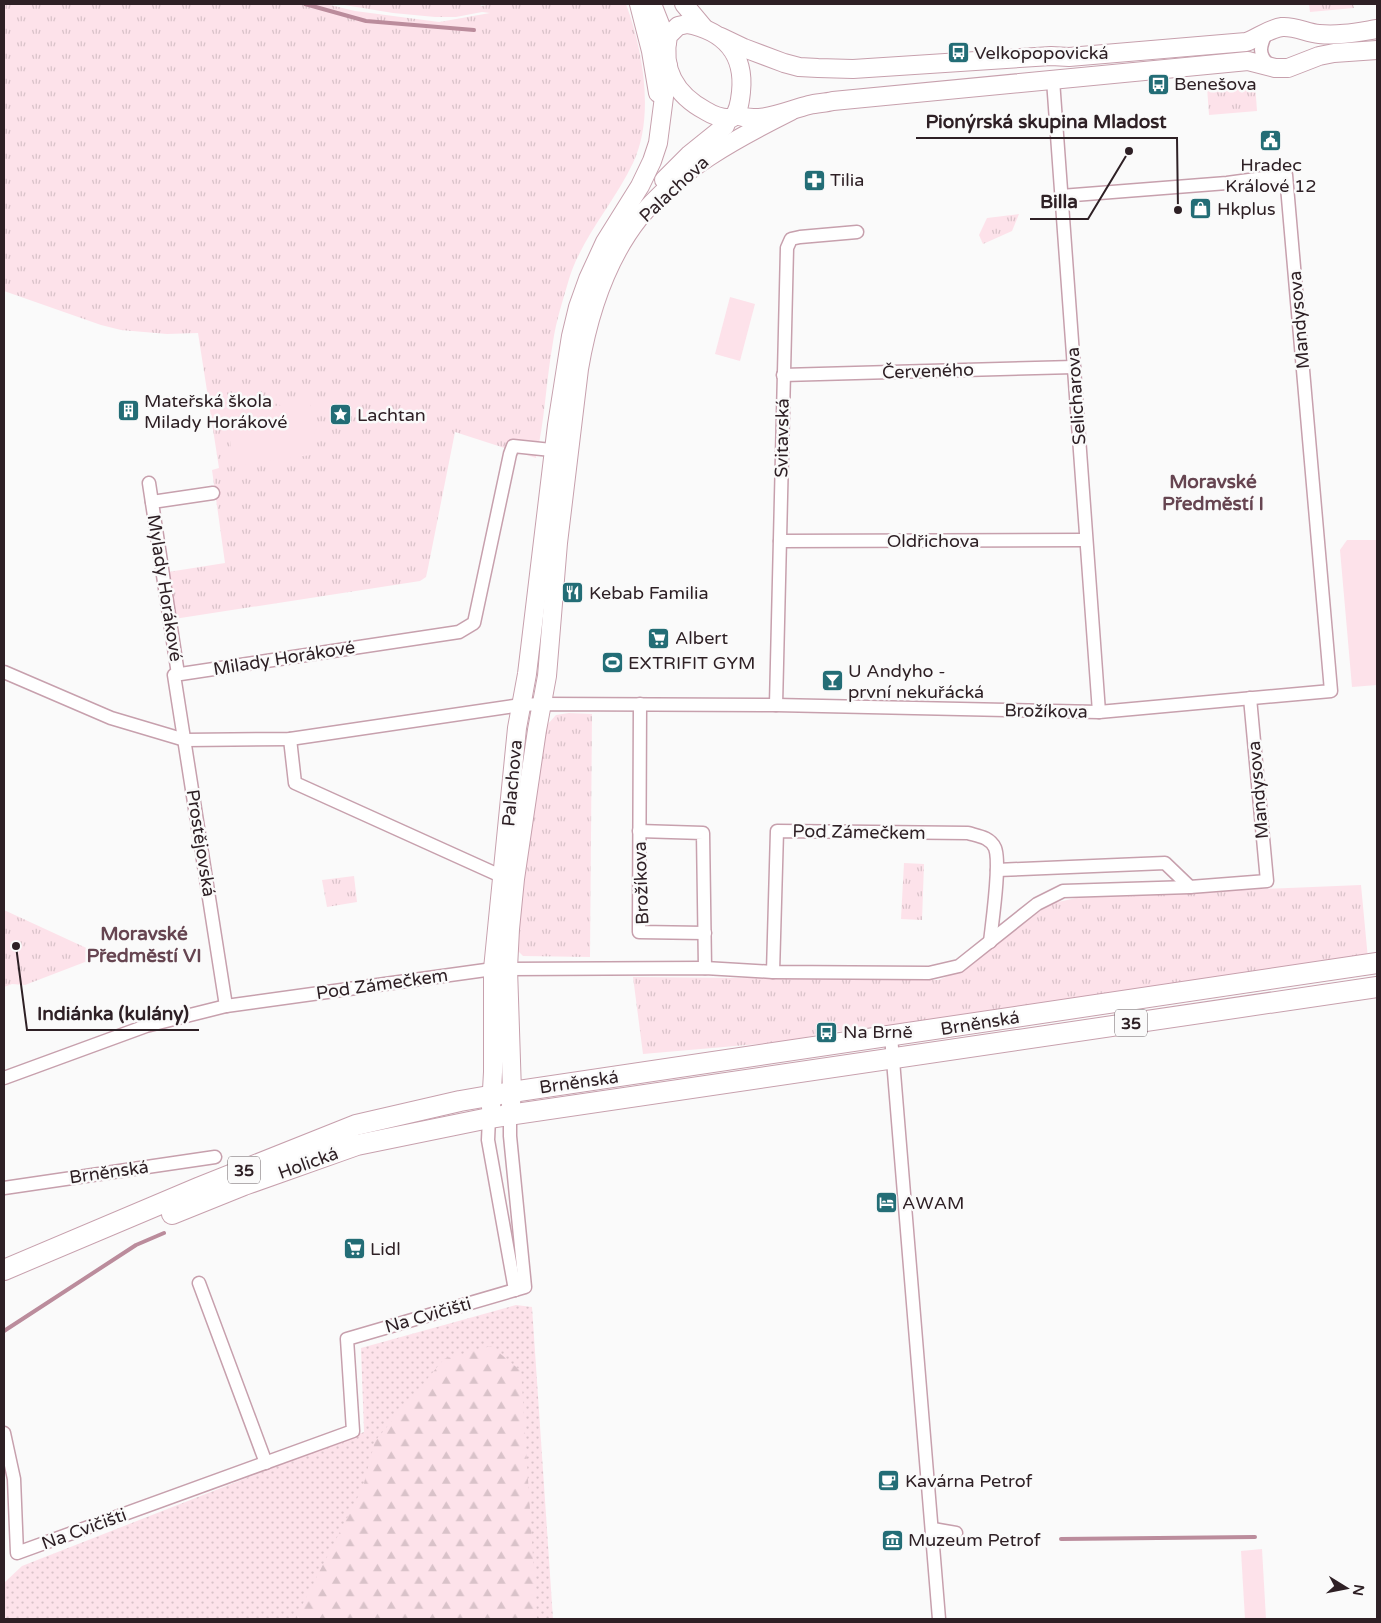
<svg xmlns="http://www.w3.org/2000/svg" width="1381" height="1623" font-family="'Varela Round',sans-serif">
  <defs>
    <pattern id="grass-dots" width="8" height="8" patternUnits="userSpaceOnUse" patternTransform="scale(1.25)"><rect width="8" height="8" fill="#fde2ea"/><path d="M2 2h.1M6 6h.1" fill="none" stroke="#d9c2c9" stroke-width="1.8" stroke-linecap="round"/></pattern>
    <pattern id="forest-firs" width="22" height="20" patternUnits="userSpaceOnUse" patternTransform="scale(1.25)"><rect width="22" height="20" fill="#fde2ea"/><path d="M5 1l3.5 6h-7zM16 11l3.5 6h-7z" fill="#d9c2c9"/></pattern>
    <pattern id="park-tufts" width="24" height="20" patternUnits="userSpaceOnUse" patternTransform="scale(1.25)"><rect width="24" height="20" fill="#fde2ea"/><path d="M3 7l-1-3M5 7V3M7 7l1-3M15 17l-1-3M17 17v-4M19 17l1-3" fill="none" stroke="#d9c2c9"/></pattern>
  </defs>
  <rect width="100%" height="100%" fill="#fafafa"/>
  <!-- grass -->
  <path fill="url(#grass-dots)" d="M 516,1305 L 532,1307 L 553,1619 L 4,1619 L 4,1583 L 22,1566 L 364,1432 L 361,1348 Z"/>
  <!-- forest -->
  <path fill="url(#forest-firs)" d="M 491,1346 L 521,1371 L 537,1619 L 295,1619 L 363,1487 L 375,1441 L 444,1359 Z"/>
  <!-- park -->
  <g fill="url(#park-tufts)">
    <path d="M 4,4 L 326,4 L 355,11 L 439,22 L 490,13 L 482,12 L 456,17 L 435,17 L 393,13 L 338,4 L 480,4 L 481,6 L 493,4 L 626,4 C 643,50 655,117 633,163 C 614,203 582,237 569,279 C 563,300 556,321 553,342 C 546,381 545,420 536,458 L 455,432 L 428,568 L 426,577 L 420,581 L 174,619 L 168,572 L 225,563 L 212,470 L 219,468 L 198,333 L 167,334 L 121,330 L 101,325 L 4,291 Z"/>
    <path d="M 1309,4 L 1353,4 L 1354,8 L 1310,12 Z"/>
    <path d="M 1255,83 L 1257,111 L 1209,115 L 1207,87 Z"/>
    <path d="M 1019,214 L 1012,231 L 983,244 L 979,235 L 987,218 Z"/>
    <path d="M 569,713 L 592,714 L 590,957 L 523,956 L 516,949 L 524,868 L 547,725 L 556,715 Z"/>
    <path d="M 904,863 L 924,864 L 922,920 L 901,919 Z"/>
    <path d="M 354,876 L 357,902 L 327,907 L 322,880 Z"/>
    <path d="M 1361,885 L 1368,959 L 926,1024 L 875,1027 L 832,1032 L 781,1042 L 643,1054 L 633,977 L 938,980 L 966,969 L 1049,904 L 1085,896 Z"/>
    <path d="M 4,910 L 95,952 L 98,957 L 25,985 L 12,984 L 4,987 Z"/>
  </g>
  <!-- garden -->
  <g fill="#fde2ea">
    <path d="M 730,297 L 755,304 L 740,361 L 715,354 Z"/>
    <path d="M 310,401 L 318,454 L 234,466 L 226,413 Z"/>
    <path d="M 1347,540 L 1377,540 L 1377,685 L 1352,687 L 1340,550 Z"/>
    <path d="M 1262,1549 L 1266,1619 L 1245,1619 L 1241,1551 Z"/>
  </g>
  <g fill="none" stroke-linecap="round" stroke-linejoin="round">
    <!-- stream -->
    <g stroke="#bb8c9c" stroke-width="4">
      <path d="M 305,4 L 366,21 L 474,30"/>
      <path d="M 4,1331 L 136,1245 L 164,1233"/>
      <path d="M 1061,1539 L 1255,1537"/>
    </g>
    <defs>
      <g id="street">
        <path d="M 1267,31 C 1260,46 1257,54 1270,66"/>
        <path d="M 1053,80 L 1099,712"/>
        <path d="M 783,375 L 1074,367"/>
        <path d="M 149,483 L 178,674"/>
        <path d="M 152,502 L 213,493"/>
        <path d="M 780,541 L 1086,540"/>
        <path d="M 4,672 L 111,718 L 185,740 L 290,739 L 521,705 L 542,704 L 776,705 L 1099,712 L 1331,691 L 1286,175 L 1227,183 L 1061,196"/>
        <path d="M 640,704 L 639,932 L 705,933"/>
        <path d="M 776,705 L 787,248 L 791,239 L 800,237 L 857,232"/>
        <path d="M 290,739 L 295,783 L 503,877"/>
        <path d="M 639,831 L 703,833 L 705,968"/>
        <path d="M 997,870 L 1165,863 L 1190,887"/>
        <path d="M 773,972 L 777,831 L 968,833 C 978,836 990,837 995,848 C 1001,863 992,923 990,942"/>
        <path d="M 226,1006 L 174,675 L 459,632 L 474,623 L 510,454 L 513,446 L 561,451"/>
        <path d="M 891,1036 L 939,1619"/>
        <path d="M 4,1078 L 146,1026 L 226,1006 L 493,969 L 705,968 L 773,972 L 929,973 L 959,966 L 1037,904 L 1063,891 L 1190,887 L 1267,881 L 1250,698"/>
        <path d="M 489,1118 L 488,1140 L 515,1290"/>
        <path d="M 4,1188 L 215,1157"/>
        <path d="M 199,1283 L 266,1463"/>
        <path d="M 4,1433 L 14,1479 L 17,1553 L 353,1431 L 347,1339 L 525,1287 L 510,1136 L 510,1115"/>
        <path d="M 933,1529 L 956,1533"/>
      </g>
      <g id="secondary">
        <path d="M 639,4 L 651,51 L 658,93"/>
        <path d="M 652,4 L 667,42"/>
        <path d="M 684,4 L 704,28"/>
        <path d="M 687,24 C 724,31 745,54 741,92 C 740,101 739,112 732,118 C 722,119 714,116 706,111 C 676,95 661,70 668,36 L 678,26 Z"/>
        <path d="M 721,37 L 744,48 L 784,63 L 799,67 L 818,68 L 853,69 L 1051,56 L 1069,57 L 1246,42 C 1258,38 1268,29 1282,27 C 1295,26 1307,33 1319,34 C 1339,36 1358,32 1377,29"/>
        <path d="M 736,115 C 760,124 785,111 809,105 C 817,103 825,103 833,101 L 1248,61 L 1275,68 L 1288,68 L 1319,56 L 1334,53 L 1377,50"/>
        <path d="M 664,180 L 689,155 L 725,126 L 728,118"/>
        <path d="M 491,1108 L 493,1072 L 493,969 L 517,728 L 527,674 L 557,425 L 571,336 L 578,307 L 588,279 L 605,242 L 640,186 L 652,161 L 658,143 L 668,66"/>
        <path d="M 510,1115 L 512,1092 L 508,968 L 510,929 L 515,879 L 537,730 L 547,676 L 558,543 L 579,369 C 588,316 605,261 639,218 C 679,169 735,139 791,111"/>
      </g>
      <g id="primary">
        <path d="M 172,1214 L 244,1185 L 357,1145 L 489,1118 L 1377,987"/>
        <path d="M 4,1270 L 198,1188 L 356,1125 L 460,1101 L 512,1092 L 1377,963"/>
      </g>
    </defs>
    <!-- street casing -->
    <use href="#street" stroke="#c7a0ad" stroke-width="15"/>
    <!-- secondary casing -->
    <use href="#secondary" stroke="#c7a0ad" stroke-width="20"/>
    <!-- primary casing -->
    <use href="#primary" stroke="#c7a0ad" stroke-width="22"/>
    <!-- street -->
    <use href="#street" stroke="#fff" stroke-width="12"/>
    <!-- secondary -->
    <use href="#secondary" stroke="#fff" stroke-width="18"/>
    <!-- primary -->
    <use href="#primary" stroke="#fff" stroke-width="20"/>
  </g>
  <!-- icons -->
  <defs>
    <symbol id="bus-square" viewBox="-11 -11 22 22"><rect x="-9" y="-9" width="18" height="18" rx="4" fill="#236d76" stroke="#fafafa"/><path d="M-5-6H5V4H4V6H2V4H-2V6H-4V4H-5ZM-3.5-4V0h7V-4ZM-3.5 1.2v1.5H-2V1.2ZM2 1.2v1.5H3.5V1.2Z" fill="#fff"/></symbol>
    <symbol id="civic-square" viewBox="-11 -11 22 22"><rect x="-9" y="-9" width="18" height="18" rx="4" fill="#236d76" stroke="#fafafa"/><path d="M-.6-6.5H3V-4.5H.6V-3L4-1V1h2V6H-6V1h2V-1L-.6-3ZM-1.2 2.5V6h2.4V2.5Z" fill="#fff"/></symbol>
    <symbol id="pharmacy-square" viewBox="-11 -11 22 22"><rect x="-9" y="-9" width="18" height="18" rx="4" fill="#236d76" stroke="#fafafa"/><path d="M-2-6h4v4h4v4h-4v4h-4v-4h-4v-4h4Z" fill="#fff"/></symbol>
    <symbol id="shop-square" viewBox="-11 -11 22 22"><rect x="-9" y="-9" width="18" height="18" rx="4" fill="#236d76" stroke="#fafafa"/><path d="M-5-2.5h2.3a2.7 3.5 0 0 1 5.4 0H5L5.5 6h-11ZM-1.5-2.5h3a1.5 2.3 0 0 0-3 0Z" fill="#fff"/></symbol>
    <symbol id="building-square" viewBox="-11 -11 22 22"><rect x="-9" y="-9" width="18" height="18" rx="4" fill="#236d76" stroke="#fafafa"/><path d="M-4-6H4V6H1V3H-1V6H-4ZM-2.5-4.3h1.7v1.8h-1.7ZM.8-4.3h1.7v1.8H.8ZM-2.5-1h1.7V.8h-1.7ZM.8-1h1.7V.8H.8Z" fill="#fff"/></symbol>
    <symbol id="sight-square" viewBox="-11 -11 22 22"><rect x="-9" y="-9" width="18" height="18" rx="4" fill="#236d76" stroke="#fafafa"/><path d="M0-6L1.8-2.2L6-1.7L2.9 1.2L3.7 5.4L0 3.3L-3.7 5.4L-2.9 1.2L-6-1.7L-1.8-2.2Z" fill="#fff"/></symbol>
    <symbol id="restaurant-square" viewBox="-11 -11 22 22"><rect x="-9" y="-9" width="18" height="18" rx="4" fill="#236d76" stroke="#fafafa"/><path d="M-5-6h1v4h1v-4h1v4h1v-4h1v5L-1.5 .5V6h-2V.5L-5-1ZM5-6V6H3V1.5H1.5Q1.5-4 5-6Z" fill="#fff"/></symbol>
    <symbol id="supermarket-square" viewBox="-11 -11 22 22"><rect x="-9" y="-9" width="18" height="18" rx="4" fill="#236d76" stroke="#fafafa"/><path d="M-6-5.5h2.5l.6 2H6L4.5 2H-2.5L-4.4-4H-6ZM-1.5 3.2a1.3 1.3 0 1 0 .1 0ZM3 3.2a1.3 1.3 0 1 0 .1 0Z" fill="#fff"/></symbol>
    <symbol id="stadium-square" viewBox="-11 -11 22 22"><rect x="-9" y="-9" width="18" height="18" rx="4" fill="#236d76" stroke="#fafafa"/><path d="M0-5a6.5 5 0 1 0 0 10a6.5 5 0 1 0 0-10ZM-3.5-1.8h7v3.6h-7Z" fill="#fff"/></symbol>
    <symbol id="bar-square" viewBox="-11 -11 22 22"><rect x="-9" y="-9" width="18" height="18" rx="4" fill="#236d76" stroke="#fafafa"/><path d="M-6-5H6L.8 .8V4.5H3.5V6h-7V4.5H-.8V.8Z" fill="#fff"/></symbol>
    <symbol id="hotel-square" viewBox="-11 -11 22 22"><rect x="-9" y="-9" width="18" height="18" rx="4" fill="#236d76" stroke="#fafafa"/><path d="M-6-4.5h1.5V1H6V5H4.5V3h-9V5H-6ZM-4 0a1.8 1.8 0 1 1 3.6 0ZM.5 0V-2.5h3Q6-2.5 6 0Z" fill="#fff"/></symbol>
    <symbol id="cafe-square" viewBox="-11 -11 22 22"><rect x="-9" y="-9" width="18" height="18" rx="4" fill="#236d76" stroke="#fafafa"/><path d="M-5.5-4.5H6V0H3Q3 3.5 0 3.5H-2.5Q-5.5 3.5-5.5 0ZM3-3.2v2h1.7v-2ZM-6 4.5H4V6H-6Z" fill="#fff"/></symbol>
    <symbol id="museum-square" viewBox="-11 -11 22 22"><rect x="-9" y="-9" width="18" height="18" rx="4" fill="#236d76" stroke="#fafafa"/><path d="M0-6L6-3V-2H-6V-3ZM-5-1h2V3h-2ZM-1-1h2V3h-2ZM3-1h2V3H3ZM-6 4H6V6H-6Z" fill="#fff"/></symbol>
  </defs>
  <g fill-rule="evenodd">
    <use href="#bus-square" x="946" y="40" width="25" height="25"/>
    <use href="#bus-square" x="1146" y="72" width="25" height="25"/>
    <use href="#civic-square" x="1258" y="128" width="25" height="25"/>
    <use href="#pharmacy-square" x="802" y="168" width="25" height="25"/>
    <use href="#shop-square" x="1188" y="196" width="25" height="25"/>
    <use href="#building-square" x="116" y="398" width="25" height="25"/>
    <use href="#sight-square" x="328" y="402" width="25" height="25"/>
    <use href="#restaurant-square" x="560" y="580" width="25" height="25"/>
    <use href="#supermarket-square" x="646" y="626" width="25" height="25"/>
    <use href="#stadium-square" x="600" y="650" width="25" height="25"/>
    <use href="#bar-square" x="820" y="668" width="25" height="25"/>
    <use href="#bus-square" x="814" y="1020" width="25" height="25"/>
    <use href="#hotel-square" x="874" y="1190" width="25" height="25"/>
    <use href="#supermarket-square" x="342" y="1236" width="25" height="25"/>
    <use href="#cafe-square" x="876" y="1468" width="25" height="25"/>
    <use href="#museum-square" x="880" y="1528" width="25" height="25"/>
  </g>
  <g text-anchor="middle" stroke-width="5" stroke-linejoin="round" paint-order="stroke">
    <!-- shield labels -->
    <g fill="#fafafa" stroke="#6b6165" stroke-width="1">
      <rect x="1115" y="1009.5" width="32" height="27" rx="4"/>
      <rect x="228" y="1156.5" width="32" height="27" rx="4"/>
    </g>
    <g font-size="16" font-weight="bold" fill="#2e2025">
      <text x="1131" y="1029">35</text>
      <text x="244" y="1176">35</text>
    </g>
    <!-- poi labels -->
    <g font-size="18" fill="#2e2025" stroke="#fafafa" text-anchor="start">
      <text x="974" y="59">Velkopopovická</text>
      <text x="1174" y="90">Benešova</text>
      <text x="1271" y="171" text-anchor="middle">Hradec<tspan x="1271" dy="21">Králové 12</tspan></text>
      <text x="830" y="186">Tilia</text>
      <text x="1217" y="215">Hkplus</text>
      <text x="144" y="407">Mateřská škola<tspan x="144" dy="21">Milady Horákové</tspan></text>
      <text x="357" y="421">Lachtan</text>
      <text x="589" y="599">Kebab Familia</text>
      <text x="675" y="644">Albert</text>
      <text x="628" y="669">EXTRIFIT GYM</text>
      <text x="848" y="677">U Andyho -<tspan x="848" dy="21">první nekuřácká</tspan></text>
      <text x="843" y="1038">Na Brně</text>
      <text x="902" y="1209">AWAM</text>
      <text x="370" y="1255">Lidl</text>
      <text x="905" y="1487">Kavárna Petrof</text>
      <text x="908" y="1546">Muzeum Petrof</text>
    </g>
    <!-- street labels -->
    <g font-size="18" fill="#2e2025" stroke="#fafafa">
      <text transform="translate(674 189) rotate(-43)" y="6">Palachova</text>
      <text transform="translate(1299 320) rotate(-95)" y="6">Mandysova</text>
      <text transform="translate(928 371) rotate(-2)" y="6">Červeného</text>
      <text transform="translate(1076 396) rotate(-94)" y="6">Selicharova</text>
      <text transform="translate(782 438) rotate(-89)" y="6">Svitavská</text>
      <text x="933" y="547">Oldřichova</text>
      <text transform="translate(165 588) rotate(81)" y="6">Mylady Horákové</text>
      <text transform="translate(284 658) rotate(-9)" y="6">Milady Horákové</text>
      <text transform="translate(1046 711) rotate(1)" y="6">Brožíkova</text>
      <text transform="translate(512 783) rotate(-85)" y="6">Palachova</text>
      <text transform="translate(1258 790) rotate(-95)" y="6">Mandysova</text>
      <text transform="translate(859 832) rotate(1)" y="6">Pod Zámečkem</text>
      <text transform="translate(201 843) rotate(81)" y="6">Prostějovská</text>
      <text transform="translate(641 883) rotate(-92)" y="6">Brožíkova</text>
      <text transform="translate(382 984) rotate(-8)" y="6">Pod Zámečkem</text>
      <text transform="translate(980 1023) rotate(-9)" y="6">Brněnská</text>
      <text transform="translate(579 1082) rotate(-8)" y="6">Brněnská</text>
      <text transform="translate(308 1163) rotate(-20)" y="6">Holická</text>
      <text transform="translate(109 1172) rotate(-8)" y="6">Brněnská</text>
      <text transform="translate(428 1315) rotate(-16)" y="6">Na Cvičišti</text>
      <text transform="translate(84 1529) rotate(-20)" y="6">Na Cvičišti</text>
    </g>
    <!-- neighbourhood labels -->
    <g font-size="19" font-weight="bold" fill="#664551" stroke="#fafafa">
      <text x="1213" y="488">Moravské<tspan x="1213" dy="22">Předměstí I</tspan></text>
      <text x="144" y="940">Moravské<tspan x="144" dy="22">Předměstí VI</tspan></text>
    </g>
  </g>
  <!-- callouts -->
  <path fill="none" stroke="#2e2025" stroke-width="2" d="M1178 210L1177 138H916M1129 151L1088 219H1030M16 946L27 1030H199"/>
  <g fill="#2e2025" stroke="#fafafa" stroke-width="2">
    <circle cx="1178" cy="210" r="5"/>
    <circle cx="1129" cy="151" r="5"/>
    <circle cx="16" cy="946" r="5"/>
  </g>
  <g font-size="19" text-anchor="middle" font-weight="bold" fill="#2e2025" stroke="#fafafa" stroke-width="5" stroke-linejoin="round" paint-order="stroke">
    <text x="1046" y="128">Pionýrská skupina Mladost</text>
    <text x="1059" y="208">Billa</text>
    <text x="113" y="1020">Indiánka (kulány)</text>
  </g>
  <!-- border -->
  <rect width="1381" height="1623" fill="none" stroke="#2e2025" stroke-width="10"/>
  <!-- north arrow -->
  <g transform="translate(1346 1588) rotate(100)" stroke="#fafafa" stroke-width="4" paint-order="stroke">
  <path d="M0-4L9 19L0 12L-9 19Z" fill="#2e2025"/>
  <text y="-8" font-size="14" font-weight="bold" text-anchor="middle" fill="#2e2025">N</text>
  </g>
</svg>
